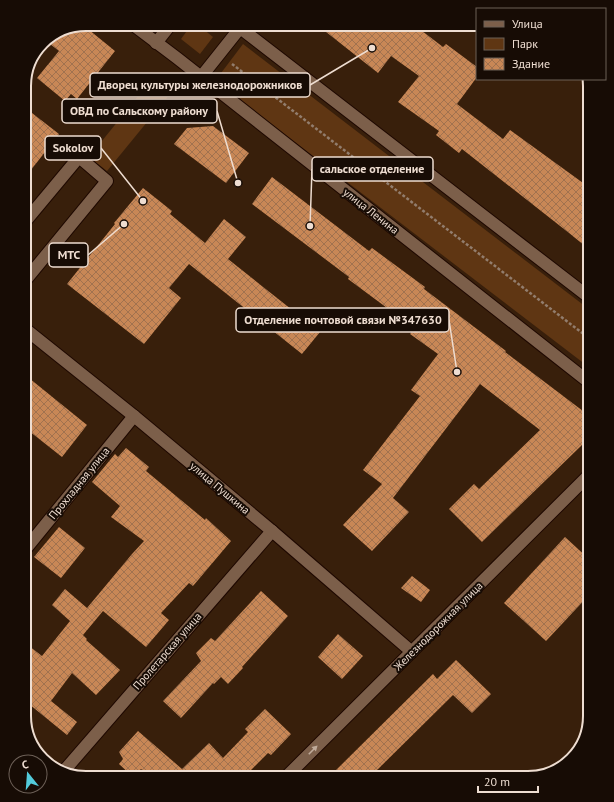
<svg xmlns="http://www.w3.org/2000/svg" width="614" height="802" font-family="'PT Sans',sans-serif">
  <defs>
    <pattern id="building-cross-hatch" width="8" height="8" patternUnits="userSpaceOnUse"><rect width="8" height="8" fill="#c88756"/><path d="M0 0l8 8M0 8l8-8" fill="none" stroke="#a1724f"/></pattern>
  </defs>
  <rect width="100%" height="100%" fill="#381f0b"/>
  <!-- green -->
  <g fill="#5f3613">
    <path d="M 192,24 L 197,24 L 213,37 L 200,54 L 181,39 Z"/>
    <path d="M 243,44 L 590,310 L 590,368 L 215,81 Z"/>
    <path d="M 152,79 L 170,94 L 107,171 L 89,157 Z"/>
  </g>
  <!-- building -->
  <g fill="url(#building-cross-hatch)">
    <path d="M 316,24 L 413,24 L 443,47 L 446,44 L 477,67 L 477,77 L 457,104 L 503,139 L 510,130 L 590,188 L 590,250 L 569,233 L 462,149 L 459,153 L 436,135 L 439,131 L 398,102 L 419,76 L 391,56 L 378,73 Z"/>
    <path d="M 83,25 L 115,51 L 77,99 L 71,94 L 65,101 L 37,78 L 59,51 L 45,40 Z"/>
    <path d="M 32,113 L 59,134 L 24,179 L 24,124 Z"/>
    <path d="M 213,126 L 249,153 L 226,183 L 174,144 L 187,128 Z"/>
    <path d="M 272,177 L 369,251 L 372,248 L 425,287 L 424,289 L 506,351 L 505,352 L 583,411 L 582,445 L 482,542 L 449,509 L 474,484 L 479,489 L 540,430 L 480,384 L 393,498 L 409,512 L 372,551 L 343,525 L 382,484 L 363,470 L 420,396 L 411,390 L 438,354 L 410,334 L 414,328 L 348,279 L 349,277 L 252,204 Z"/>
    <path d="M 143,188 L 172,211 L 170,214 L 205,243 L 224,219 L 246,237 L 228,259 L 320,332 L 302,354 L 189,264 L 169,288 L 181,298 L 144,344 L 67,284 L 115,224 L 114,223 Z"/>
    <path d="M 24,374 L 87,425 L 62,457 L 24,427 Z"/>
    <path d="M 126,448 L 149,467 L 146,471 L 205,520 L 206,518 L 231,541 L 193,586 L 189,583 L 161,613 L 169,620 L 146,647 L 103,611 L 83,635 L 87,639 L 86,640 L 120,670 L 96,695 L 72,673 L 51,701 L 77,722 L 67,735 L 24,700 L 24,642 L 42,656 L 70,621 L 52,605 L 65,589 L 87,608 L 132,554 L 144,541 L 111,517 L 120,506 L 92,482 L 115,454 L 118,457 Z"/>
    <path d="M 59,527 L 85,548 L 61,578 L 34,557 Z"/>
    <path d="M 565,537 L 590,560 L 590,594 L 546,641 L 504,603 Z"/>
    <path d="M 412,576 L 430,590 L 421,602 L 401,588 Z"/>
    <path d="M 261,591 L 288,616 L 242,667 L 243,668 L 228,684 L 221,677 L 214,684 L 213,683 L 181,718 L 163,701 L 201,661 L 196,653 L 211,638 L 215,641 Z"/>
    <path d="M 338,634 L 363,656 L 342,679 L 318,657 Z"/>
    <path d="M 456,660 L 491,694 L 472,713 L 453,695 L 369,778 L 328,778 L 433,674 L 437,679 Z"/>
    <path d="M 265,709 L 291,734 L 271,755 L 268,753 L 243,778 L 151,778 L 141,769 L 133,777 L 119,764 L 123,759 L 119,752 L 138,731 L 182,769 L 209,743 L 223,758 L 248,732 L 245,729 Z"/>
  </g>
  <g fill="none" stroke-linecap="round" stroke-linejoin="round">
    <defs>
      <g id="street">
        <path d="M 132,24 L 177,58 L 590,383"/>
        <path d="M 235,24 L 590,298"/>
        <path d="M 156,43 L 171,24"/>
        <path d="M 201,77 L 240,28"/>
        <path d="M 24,282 L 107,181 L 79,157 L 24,223"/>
        <path d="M 24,551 L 134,416"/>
        <path d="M 63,772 L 272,531"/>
      </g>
      <g id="secondary">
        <path d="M 24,328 L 134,416 L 272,531 L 412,652"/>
        <path d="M 285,778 L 590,474"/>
      </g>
    </defs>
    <!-- street casing -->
    <use href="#street" stroke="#1e0800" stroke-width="14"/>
    <!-- secondary casing -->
    <use href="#secondary" stroke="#1e0800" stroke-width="14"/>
    <!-- path -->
    <path stroke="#927d6d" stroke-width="2.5" stroke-dasharray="3 2" stroke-linecap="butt" d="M 232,64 L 590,339"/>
    <!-- street -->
    <use href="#street" stroke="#7c5f4a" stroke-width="12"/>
    <!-- secondary -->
    <use href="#secondary" stroke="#7c5f4a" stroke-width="12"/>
  </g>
  <!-- one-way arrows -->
  <defs><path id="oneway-solid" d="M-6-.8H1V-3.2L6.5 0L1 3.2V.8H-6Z"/></defs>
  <use fill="#c0ab9b" href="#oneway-solid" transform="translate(313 750) rotate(-45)"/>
  <g text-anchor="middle" stroke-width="4" stroke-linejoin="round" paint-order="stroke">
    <!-- street labels -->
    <g font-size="11" fill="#eeddd1" stroke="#170c05">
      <text transform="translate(371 211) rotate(38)" y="4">улица Ленина</text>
      <text transform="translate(79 483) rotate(-51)" y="4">Прохладная улица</text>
      <text transform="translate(220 488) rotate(40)" y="4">улица Пушкина</text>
      <text transform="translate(438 626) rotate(-45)" y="4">Железнодорожная улица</text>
      <text transform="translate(167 651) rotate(-49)" y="4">Пролетарская улица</text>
    </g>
  </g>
  <!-- crop -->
  <path d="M0 0H614V802H0ZM86 31H528A55 55 0 0 1 583 86V716A55 55 0 0 1 528 771H86A55 55 0 0 1 31 716V86A55 55 0 0 1 86 31Z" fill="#170c05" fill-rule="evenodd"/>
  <path fill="none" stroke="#eeddd1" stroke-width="2" d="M86 31H528A55 55 0 0 1 583 86V716A55 55 0 0 1 528 771H86A55 55 0 0 1 31 716V86A55 55 0 0 1 86 31Z"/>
  <!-- callouts -->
  <path fill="none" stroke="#eeddd1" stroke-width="1.5" d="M372 48L310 85M238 183L217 111M143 201L101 148M310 226L312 169M124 224L88 255M457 372L449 320"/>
  <g fill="#eeddd1" stroke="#170c05" stroke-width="1.5">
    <circle cx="372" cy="48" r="4"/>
    <circle cx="238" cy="183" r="4"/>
    <circle cx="143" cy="201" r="4"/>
    <circle cx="310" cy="226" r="4"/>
    <circle cx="124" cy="224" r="4"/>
    <circle cx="457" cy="372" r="4"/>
  </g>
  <g fill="#170c05" stroke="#eeddd1" stroke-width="1.5">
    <rect x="90" y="73" width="220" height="24" rx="4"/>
    <rect x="62" y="99" width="155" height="24" rx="4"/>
    <rect x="45" y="136" width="56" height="24" rx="4"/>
    <rect x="312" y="157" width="121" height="24" rx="4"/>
    <rect x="49" y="243" width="39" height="24" rx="4"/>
    <rect x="236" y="308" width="213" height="24" rx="4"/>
  </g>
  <g font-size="12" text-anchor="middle" font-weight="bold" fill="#eeddd1">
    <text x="200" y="89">Дворец культуры железнодорожников</text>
    <text x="139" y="115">ОВД по Сальскому району</text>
    <text x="73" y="152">Sokolov</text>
    <text x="372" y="173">сальское отделение</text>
    <text x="69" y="259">МТС</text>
    <text x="343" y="324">Отделение почтовой связи №347630</text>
  </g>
  <!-- legend -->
  <rect x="476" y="8" width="130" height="72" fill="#170c05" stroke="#6d6057"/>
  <rect x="484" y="21" width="20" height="6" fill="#7c5f4a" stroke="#6d6057"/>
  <text x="512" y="28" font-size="12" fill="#eeddd1">Улица</text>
  <rect x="484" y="38" width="20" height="12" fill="#5f3613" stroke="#6d6057"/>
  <text x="512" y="48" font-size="12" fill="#eeddd1">Парк</text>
  <rect x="484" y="58" width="20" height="12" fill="url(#building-cross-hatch)" stroke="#6d6057"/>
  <text x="512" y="68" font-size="12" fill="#eeddd1">Здание</text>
  <!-- north arrow -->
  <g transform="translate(28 774) rotate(343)"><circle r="19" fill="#170c05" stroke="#6d6057"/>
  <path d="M0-3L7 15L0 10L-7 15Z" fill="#53cbdb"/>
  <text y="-6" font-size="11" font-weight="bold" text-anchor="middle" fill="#eeddd1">С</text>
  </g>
  <!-- scale -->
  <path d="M478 786v6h60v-6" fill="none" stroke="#eeddd1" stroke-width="2"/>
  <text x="484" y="786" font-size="12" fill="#eeddd1" stroke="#170c05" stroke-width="3" paint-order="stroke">20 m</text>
</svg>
